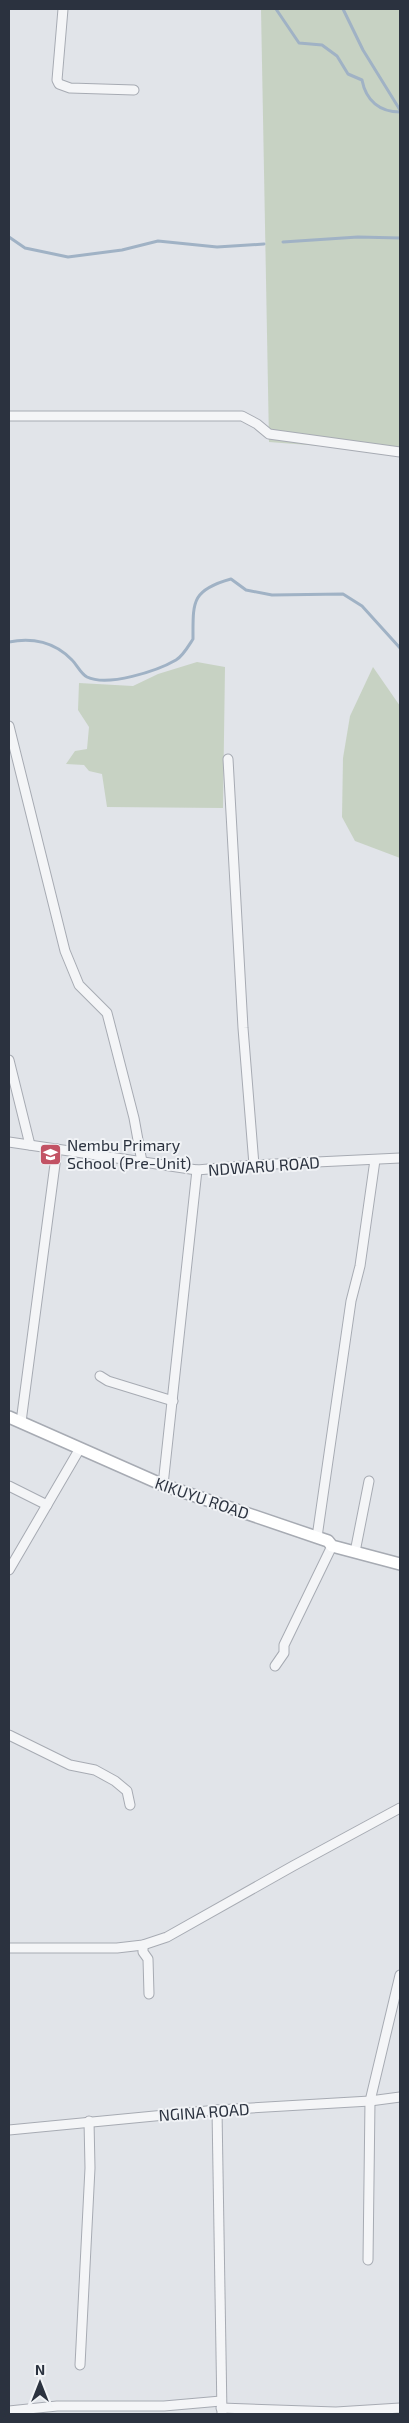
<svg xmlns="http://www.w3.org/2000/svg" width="409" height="2423" font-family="'Exo 2',sans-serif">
  <rect width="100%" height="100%" fill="#e1e4e9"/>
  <!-- green -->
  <g fill="#c7d2c3">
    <path d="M 261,9 L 400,9 L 400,452 L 269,442 Z"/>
    <path d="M 197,662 L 225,667 L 223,808 L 107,807 L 102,774 L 89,771 L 84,765 L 66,764 L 75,751 L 87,749 L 89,727 L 78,710 L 79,683 L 133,686 L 158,674 Z"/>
    <path d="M 373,667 L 400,706 L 400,858 L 355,841 L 342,817 L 343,758 L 350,716 Z"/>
  </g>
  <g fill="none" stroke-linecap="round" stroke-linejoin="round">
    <!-- stream -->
    <g stroke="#a0b2c5" stroke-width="3">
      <path d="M 276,9 L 299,43 L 322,45 L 337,56 L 348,74 L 362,80 C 366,101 380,112 400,112"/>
      <path d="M 343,9 L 363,50 L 400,110"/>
      <path d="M 9,237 L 25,248 L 68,257 L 122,250 L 158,241 L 217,247 L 264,244"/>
      <path d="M 283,242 L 358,237 L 400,238"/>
      <path d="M 9,642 C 32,637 55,642 72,660 C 77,665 81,674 87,677 C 108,687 157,671 176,660 C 183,656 189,645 193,639 C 193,602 191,590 231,579 L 246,590 L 272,595 L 343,594 L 362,606 L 400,648"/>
    </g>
    <defs>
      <g id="street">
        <path d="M 63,9 L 57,80 L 59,84 L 70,88 L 134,90"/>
        <path d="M 9,416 L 242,416 L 257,424 L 269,434 L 400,452"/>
        <path d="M 9,726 L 65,951 L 79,985 L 107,1013 L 134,1118 L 142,1162"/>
        <path d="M 228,759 L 243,1028 L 254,1165"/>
        <path d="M 9,1060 L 30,1145"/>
        <path d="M 9,1142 L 197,1170 L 254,1165 L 400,1158"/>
        <path d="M 100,1376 L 108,1381 L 173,1401"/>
        <path d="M 21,1422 L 57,1149"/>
        <path d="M 163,1485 L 197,1170"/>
        <path d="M 9,1486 L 47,1505"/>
        <path d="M 317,1537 L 351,1301 L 360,1266 L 375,1160"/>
        <path d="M 355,1552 L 369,1481"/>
        <path d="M 9,1570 L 79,1450"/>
        <path d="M 275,1666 L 284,1653 L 284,1645 L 332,1546"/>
        <path d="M 9,1735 L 70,1765 L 95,1770 L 115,1781 L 127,1791 L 130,1805"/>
        <path d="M 143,1945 L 143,1952 L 148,1959 L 149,1994"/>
        <path d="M 9,1948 L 117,1948 L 143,1945 L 167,1937 L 293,1866 L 400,1808"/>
        <path d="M 217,2110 L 222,2414"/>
        <path d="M 9,2130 L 217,2110 L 370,2101 L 400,2097"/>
        <path d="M 368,2260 L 370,2101 L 400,1975"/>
        <path d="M 80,2365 L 90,2168 L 89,2121"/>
        <path d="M 221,2408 L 336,2412 L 400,2408"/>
        <path d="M 9,2411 L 57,2406 L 164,2406 L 221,2401"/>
      </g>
      <path id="secondary" d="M 9,1417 L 163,1485 L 328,1541 L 332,1546 L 400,1564"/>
    </defs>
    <!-- street casing -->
    <use href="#street" stroke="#a7abb3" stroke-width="11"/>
    <!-- secondary casing -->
    <use href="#secondary" stroke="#a7abb3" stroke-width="14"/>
    <!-- street -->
    <use href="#street" stroke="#f4f5f7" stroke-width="9"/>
    <!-- secondary -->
    <use href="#secondary" stroke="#fff" stroke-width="11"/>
  </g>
  <!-- icons -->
  <defs>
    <symbol id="school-square" viewBox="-11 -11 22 22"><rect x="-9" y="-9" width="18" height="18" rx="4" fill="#c25264" stroke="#f1f3f6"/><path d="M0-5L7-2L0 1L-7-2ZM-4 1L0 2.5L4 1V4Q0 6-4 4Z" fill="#fff"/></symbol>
  </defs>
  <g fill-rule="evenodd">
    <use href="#school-square" x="38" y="1142" width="25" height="25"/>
  </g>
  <g text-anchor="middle" stroke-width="4" stroke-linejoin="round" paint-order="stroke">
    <!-- poi labels -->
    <g font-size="16" fill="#2b323f" stroke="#f1f3f6" text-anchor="start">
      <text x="67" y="1151">Nembu Primary<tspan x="67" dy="18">School (Pre-Unit)</tspan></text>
    </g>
    <!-- street labels -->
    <g font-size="16" fill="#2b323f" stroke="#f1f3f6">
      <text transform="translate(264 1166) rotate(-4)" y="6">NDWARU ROAD</text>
      <text transform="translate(202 1498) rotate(19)" y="6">KIKUYU ROAD</text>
      <text transform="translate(204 2112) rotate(-4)" y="6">NGINA ROAD</text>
    </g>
  </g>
  <!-- border -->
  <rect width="409" height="2423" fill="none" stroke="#2b323f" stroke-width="20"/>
  <!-- north arrow -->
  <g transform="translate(40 2383)" stroke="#f1f3f6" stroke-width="4" paint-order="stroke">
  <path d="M0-4L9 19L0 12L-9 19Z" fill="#2b323f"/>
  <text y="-8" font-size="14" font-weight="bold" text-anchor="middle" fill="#2b323f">N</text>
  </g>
</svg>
